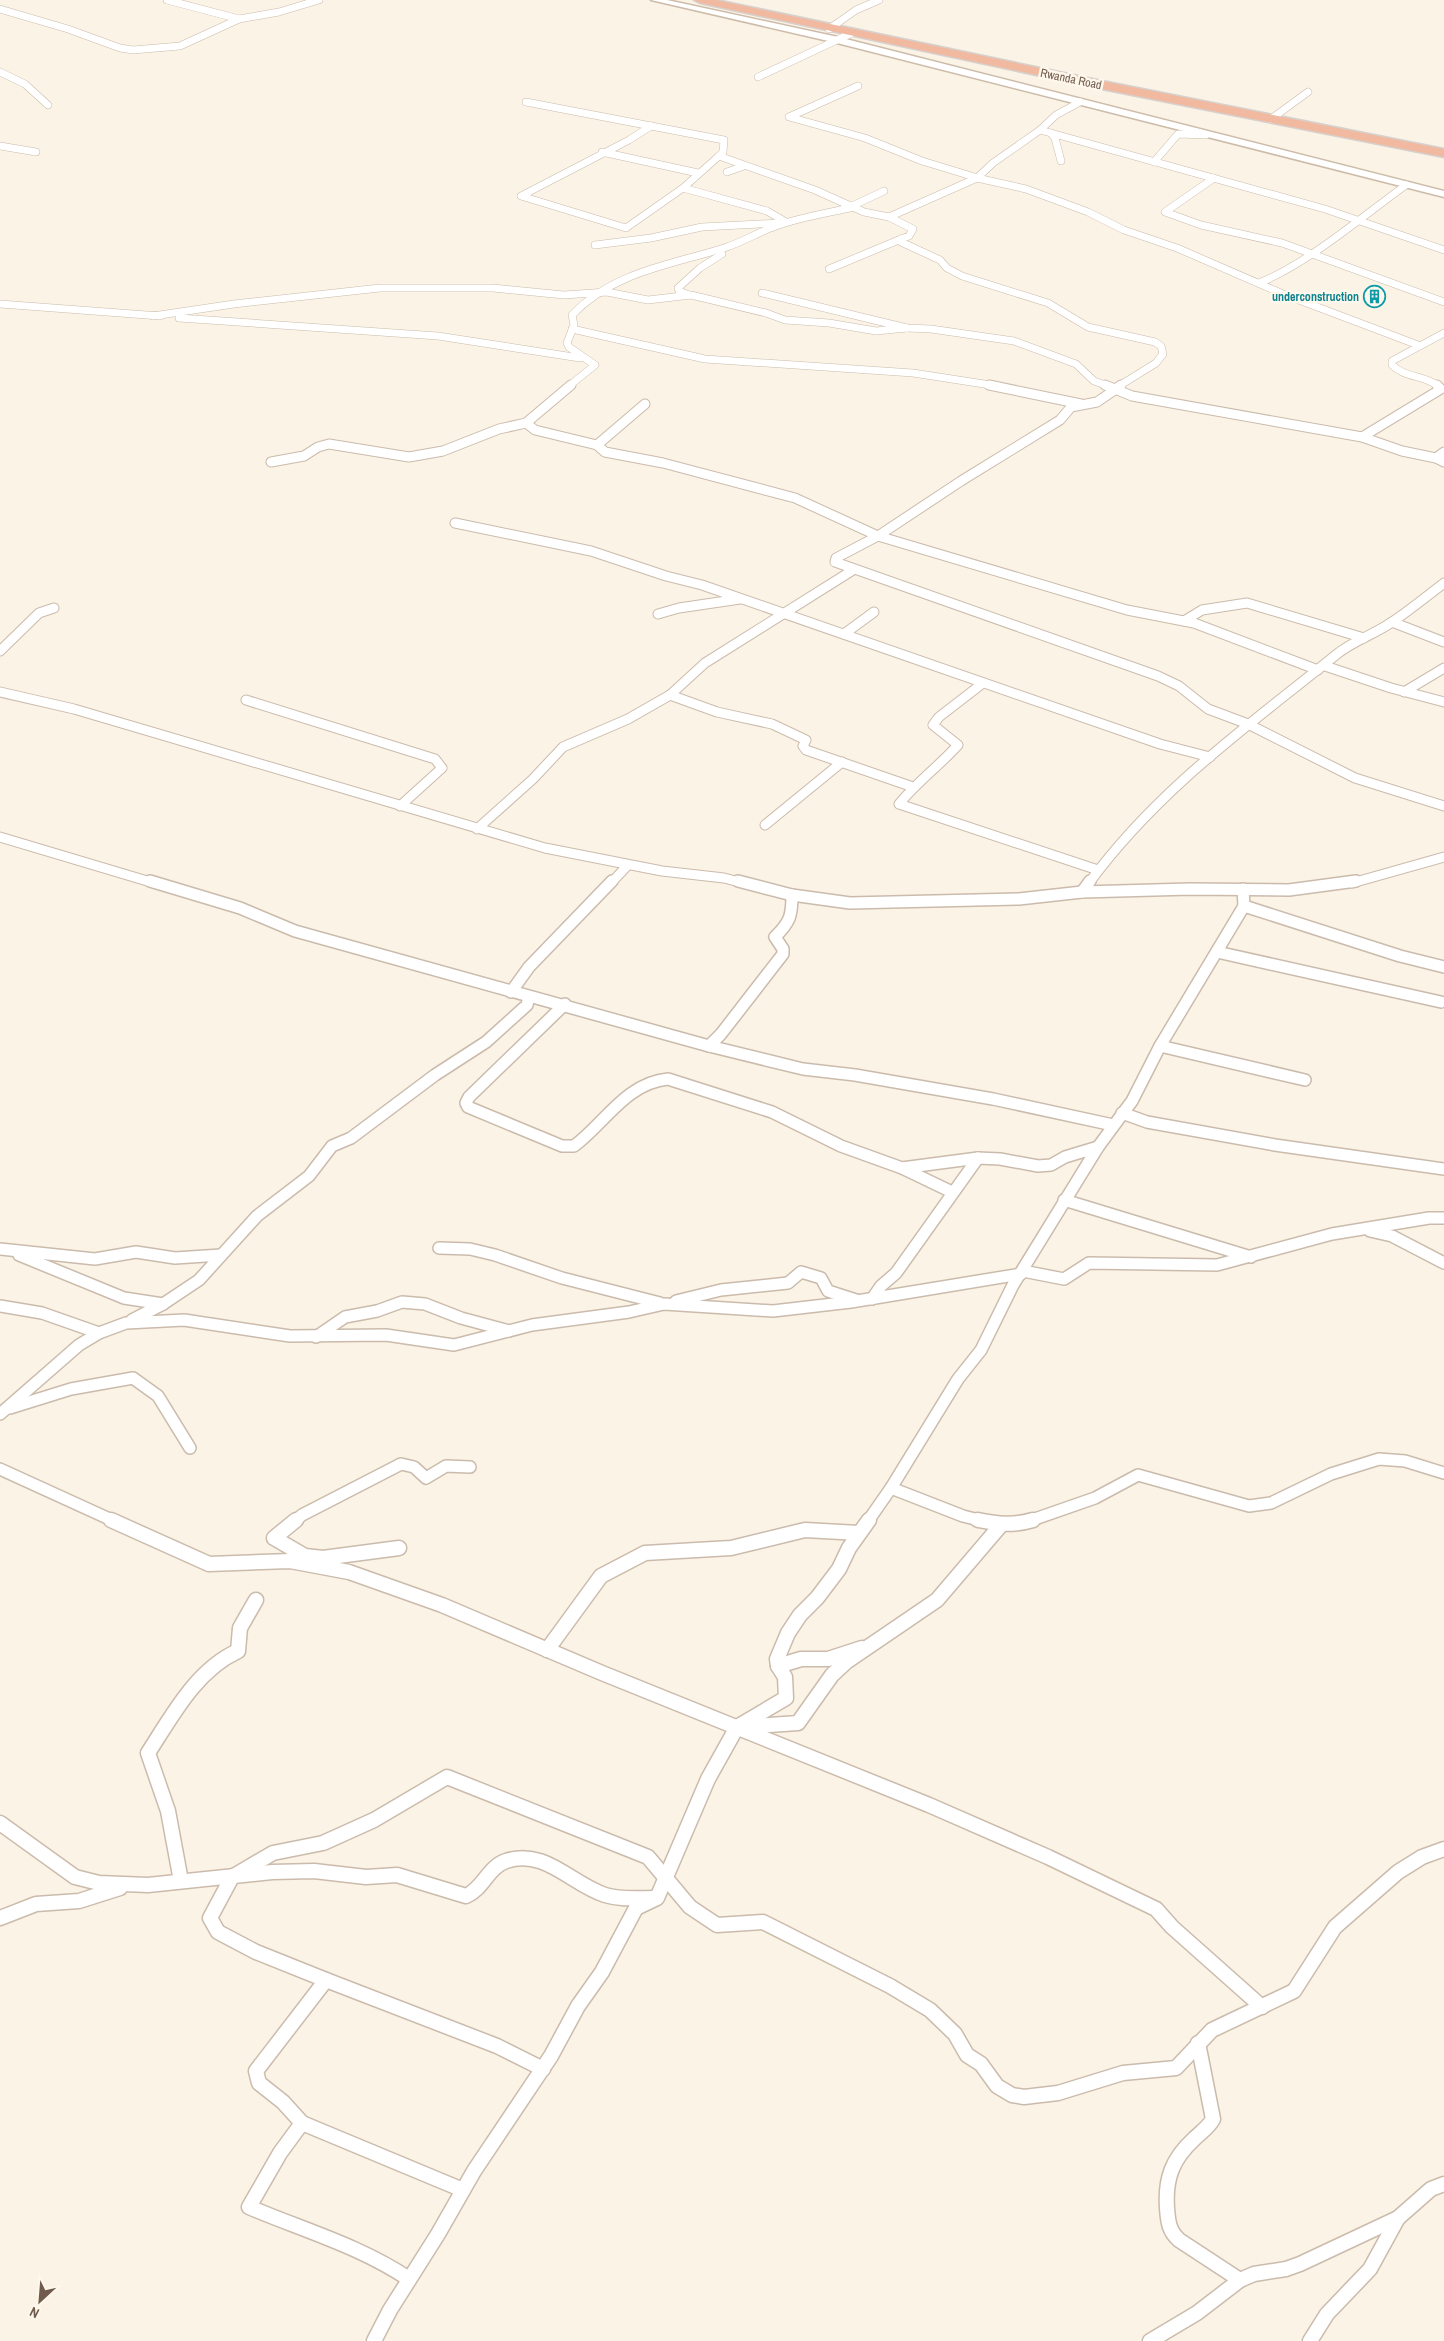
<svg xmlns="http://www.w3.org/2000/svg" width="1444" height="2341" font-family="'Archivo Narrow',sans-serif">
  <rect width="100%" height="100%" fill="#fbf3e5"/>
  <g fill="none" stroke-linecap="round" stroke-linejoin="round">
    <defs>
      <g id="street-far3">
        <path d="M 167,0 L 239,19"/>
        <path d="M 0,9 L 68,29 L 120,48 L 133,50 L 180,46 L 239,19 L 279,12 L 319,0"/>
        <path d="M 829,29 L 856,10 L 879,0"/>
        <path d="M 0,72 L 25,84 L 48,105"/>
        <path d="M 758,77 L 852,33"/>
        <path d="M 858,86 L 789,117 L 865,138 L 922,161 L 978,178"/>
        <path d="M 526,102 L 724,140 L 723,152 L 719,156 L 815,190 L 864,212 L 889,217 L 977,178 L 993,163 L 1040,130 L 1056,115 L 1080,102"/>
        <path d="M 1271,119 L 1308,92"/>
        <path d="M 651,126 L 629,140 L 521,196 L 626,228 L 683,188 L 719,156"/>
        <path d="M 1040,130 L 1325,209 L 1444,250"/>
        <path d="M 1051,133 L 1055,138 L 1061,161"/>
        <path d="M 0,146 L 36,152"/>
        <path d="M 602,152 L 698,173"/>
        <path d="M 1154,162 L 1178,134 L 1206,135"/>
        <path d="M 727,172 L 744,166"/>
        <path d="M 977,178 L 1026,189 L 1088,212 L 1124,230 L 1177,248 L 1283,294 L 1418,345"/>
        <path d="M 1214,178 L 1165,212 L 1201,225 L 1282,243 L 1444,302"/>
        <path d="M 683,188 L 767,211 L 786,222"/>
        <path d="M 852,206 L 884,191"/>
        <path d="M 889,217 L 913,229 L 909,236 L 901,239 L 901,242 L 940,260 L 947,268 L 962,276 L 1048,303 L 1088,327 L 1155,342 L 1161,346 L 1163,354 L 1156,363 L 1119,386"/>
        <path d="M 595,245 L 651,238 L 702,227 L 779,223"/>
        <path d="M 829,269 L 901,239"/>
        <path d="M 1259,283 C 1307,264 1363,216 1406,185"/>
        <path d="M 762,293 L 907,328 L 931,329 L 1014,341 L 1076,364 L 1094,381 L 1108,386"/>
        <path d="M 689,295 L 679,291 L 678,288 L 700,268 L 722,254 L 720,250"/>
        <path d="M 0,304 L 160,316"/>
        <path d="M 153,316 L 234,304 L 380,288 L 493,288 L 564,295 L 607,292 L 648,300 L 691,295 L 766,313 L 785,320 L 829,323 L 876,331 L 907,328"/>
        <path d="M 179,318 L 438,336 L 580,358"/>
        <path d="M 572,329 L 705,359 L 913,373 L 997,386"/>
        <path d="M 569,386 L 595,365 L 569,347 L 567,343 L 574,325 L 572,315 C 614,271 672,265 727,247 C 744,241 759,232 776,226 C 801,217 828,213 854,207"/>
        <path d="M 1438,386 C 1424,375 1405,378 1392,365 L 1392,361 L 1444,333"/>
      </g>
      <g id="street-far2">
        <path d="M 571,385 L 526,423 L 535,430 L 597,445 L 605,452 L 663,463 L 795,498 L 878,536 L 1127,610 L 1194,623 L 1318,670"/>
        <path d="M 989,385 L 1081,404"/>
        <path d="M 1105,385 L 1132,396 L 1362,437 L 1402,451 L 1436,458"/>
        <path d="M 1115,389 L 1121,385"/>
        <path d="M 1116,389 L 1097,402 L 1071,407 L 1060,420 L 961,481 L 878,536 L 836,558 L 835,562 L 1158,676 L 1179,686 L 1208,709 L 1248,724 L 1355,778 L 1444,806"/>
        <path d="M 1362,437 L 1441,389 L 1437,385"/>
        <path d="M 597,445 L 645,404"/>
        <path d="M 1444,452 L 1436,458 L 1444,462"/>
        <path d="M 271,462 L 304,456 L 318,447 L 329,444 L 409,457 L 443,451 L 499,429 L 526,423"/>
        <path d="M 455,523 L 591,551 L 666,576 L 702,585 L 1160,744 L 1210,757"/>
        <path d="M 658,614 L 679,608 L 740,599"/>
        <path d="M 1184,621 L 1202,610 L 1247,603 L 1364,638"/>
        <path d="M 1392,622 L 1444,642"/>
        <path d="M 844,634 L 874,612"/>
        <path d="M 0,651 L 39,613 L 54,608"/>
        <path d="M 1325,666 L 1391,688 L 1444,702"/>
        <path d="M 983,683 L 939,717 L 933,725 L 958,745 C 939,766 917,782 899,804 L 1098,870"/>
        <path d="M 0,692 L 74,709 L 545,848 L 662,871 L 724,878 L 743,883"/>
        <path d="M 1404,692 L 1444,668"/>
        <path d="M 670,695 L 717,712 L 772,724 L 806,740 L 803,746 L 806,750 L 913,787"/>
        <path d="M 246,700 L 435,759 L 442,768 L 400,806"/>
        <path d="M 765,825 L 842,762"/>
        <path d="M 477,829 L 533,779 L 563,747 L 628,719 L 670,695 L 705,663 L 853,570"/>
        <path d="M 0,837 L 154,883"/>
        <path d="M 611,883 L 628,865"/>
        <path d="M 1089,883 C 1159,788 1247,727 1337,654 C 1353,641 1375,634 1392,622 C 1410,610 1427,596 1444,583"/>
        <path d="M 1352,883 L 1444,857"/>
      </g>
      <g id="street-far1">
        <path d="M 150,881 L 240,908 L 295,931 L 709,1046 L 721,1034 L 783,954 L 783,949 L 775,937 C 790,922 792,916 792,895"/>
        <path d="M 738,881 L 792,895 L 850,903 L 1019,899 L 1082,892 L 1190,889 L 1289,890 L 1356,881"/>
        <path d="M 1082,892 L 1090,881"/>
        <path d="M 1244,906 L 1400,956 L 1444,967"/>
        <path d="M 1217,952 L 1441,1002"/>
        <path d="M 511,992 L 529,967 L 612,881"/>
        <path d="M 565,1004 L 469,1097 L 466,1103 L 468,1107 L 562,1146 L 574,1146 C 605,1123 626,1083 668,1079 L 772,1112 L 841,1146 L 902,1168 L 952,1192"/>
        <path d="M 709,1046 L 803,1069 L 855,1075 L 993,1099 L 1113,1125"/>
        <path d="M 1160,1046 L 1305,1080"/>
        <path d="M 1122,1113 L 1147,1122 L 1275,1145 L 1444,1169"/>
        <path d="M 902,1168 L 978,1158 L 1000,1159 L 1038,1166 L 1051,1165 L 1065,1157 L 1098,1147"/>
        <path d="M 1064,1200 L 1251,1257"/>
        <path d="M 1370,1231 L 1392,1236 L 1444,1263"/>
        <path d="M 439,1248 L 470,1249 L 495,1255 L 562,1278 L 660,1303"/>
        <path d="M 0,1249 L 95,1259 L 136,1252 L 175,1258 L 221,1255"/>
        <path d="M 19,1255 L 124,1298 L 163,1304"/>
        <path d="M 1023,1271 L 1064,1279 L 1089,1263 L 1217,1265 L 1332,1234 L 1429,1218 L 1444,1218"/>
        <path d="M 872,1299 L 881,1286 L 896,1273 L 978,1158"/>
        <path d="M 676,1301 L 721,1290 L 788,1283 L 801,1272 L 821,1278 L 828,1291 L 856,1300"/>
        <path d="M 0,1306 L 42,1313 L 99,1333"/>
        <path d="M 132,1320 L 163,1304 L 199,1280 L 257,1216 L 309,1176 L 332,1146 L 351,1138 L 435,1075 L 486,1042 L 527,1005 L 529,997"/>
        <path d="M 316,1337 L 345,1317 L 377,1311 L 402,1302 L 425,1304 L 461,1318 L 509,1331"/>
        <path d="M 10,1408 L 71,1389 L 133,1378 L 158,1396 L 190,1448"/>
        <path d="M 0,1414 L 79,1345 L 99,1333 L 126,1323 L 184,1320 L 290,1336 L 386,1335 L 454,1345 L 532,1325 L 629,1312 L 664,1304 L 773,1311 L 851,1302 L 1021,1274"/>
        <path d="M 0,1469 L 114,1521"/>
        <path d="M 891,1488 L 963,1516 L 983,1521"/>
        <path d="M 295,1521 L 302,1515 L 401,1464 L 414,1467 L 426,1478 L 446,1466 L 470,1467"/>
        <path d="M 868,1521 L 891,1488 L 958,1379 L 981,1350 L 1013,1285 L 1098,1147 L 1132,1101 L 1160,1046 L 1244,906 L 1243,889"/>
        <path d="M 1029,1521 L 1095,1498 L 1138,1475 L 1249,1506 L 1271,1503 L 1331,1474 L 1379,1459 L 1405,1461 L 1444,1473"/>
      </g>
      <g id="street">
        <path d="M 111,1520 L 209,1564 L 290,1561 L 349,1572 L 442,1605 L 602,1673 L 929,1805 L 1048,1857 L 1156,1909 L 1172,1927 L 1262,2007"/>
        <path d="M 296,1520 L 274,1538 L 305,1556 L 323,1558 L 399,1548"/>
        <path d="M 978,1520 C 998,1524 1013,1526 1033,1520"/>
        <path d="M 547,1650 L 601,1576 L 645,1553 L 731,1548 L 805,1530 L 859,1533"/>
        <path d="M 778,1666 L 801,1659 L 828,1659 L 862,1648"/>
        <path d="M 741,1727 L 798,1723 L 832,1675 L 846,1662 L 937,1600 L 1001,1525"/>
        <path d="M 0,1823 L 75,1877 L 99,1883 L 148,1885 L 272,1872 L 314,1871 L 366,1877 L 397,1875 L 466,1896 C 483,1889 488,1867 506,1861 C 545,1848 571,1884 605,1895 C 621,1900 638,1898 655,1898"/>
        <path d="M 181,1881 L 168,1811 L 148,1753 C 172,1716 196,1670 238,1651 L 240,1628 L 256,1600"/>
        <path d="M 0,1918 L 36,1904 L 79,1901 L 120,1888"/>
        <path d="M 326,1980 L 497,2046 L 543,2069"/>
        <path d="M 1198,2043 L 1213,2119 C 1209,2127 1200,2133 1194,2139 C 1172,2159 1165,2179 1167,2208 C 1168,2222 1169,2231 1179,2240 L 1240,2280"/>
        <path d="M 302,2123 L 463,2190"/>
        <path d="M 409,2279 C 360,2246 303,2230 249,2207 L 280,2153 L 302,2123 L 283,2102 L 259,2083 L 256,2071 L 326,1980 L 256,1952 L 218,1932 L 210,1918 L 232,1877 L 273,1853 L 323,1843 L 374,1820 L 447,1777 L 648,1857 L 690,1907 L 717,1925 L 763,1922 L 890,1986 L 930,2010 L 955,2034 L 967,2055 L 981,2064 L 997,2086 L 1012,2095 L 1024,2097 L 1058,2093 L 1123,2073 L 1176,2068 L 1212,2030 L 1294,1991 L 1335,1927 L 1398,1872 L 1422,1857 L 1444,1849"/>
        <path d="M 374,2341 L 390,2310 L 438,2234 L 474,2171 L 551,2056 L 578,2006 L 602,1972 L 636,1908 L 657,1898 L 708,1779 L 737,1727 L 786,1698 L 785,1677 L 778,1666 L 777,1659 L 788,1633 L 800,1615 L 817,1598 L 839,1569 L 849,1548 L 869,1520"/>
        <path d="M 1150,2341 L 1197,2313 L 1240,2280 L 1254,2274 L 1286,2269 L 1300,2264 L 1398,2218 L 1431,2189 L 1444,2184"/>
        <path d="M 1310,2341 L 1327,2314 L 1370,2269 L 1398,2218"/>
      </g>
      <path id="secondary" d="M 651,0 L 667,0 L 838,37 L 1444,191 L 1444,197 L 837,43 Z"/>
      <path id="highway" d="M 694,0 L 716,0 L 1102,81 L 1444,149 L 1444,157 L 1102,89 L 700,3 Z"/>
    </defs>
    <!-- street-far3 casing -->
    <use href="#street-far3" stroke="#cbbbac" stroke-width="8"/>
    <!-- street-far2 casing -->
    <use href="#street-far2" stroke="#cbbbac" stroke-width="11"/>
    <!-- street-far1 casing -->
    <use href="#street-far1" stroke="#cbbbac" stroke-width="14"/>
    <!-- street casing -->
    <use href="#street" stroke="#cbbbac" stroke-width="17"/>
    <!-- secondary casing -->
    <use href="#secondary" stroke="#cebcaa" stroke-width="3"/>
    <!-- highway casing -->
    <use href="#highway" stroke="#d7d1cd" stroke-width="3"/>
    <!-- street-far3 -->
    <use href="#street-far3" stroke="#fff" stroke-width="7"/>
    <!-- street-far2 -->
    <use href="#street-far2" stroke="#fff" stroke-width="9"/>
    <!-- street-far1 -->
    <use href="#street-far1" stroke="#fff" stroke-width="11"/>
    <!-- street -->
    <use href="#street" stroke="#fff" stroke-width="14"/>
    <!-- secondary -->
    <use href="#secondary" fill="#fff" fill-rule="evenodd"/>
    <!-- highway -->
    <use href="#highway" fill="#f0b9a0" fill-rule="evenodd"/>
  </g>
  <!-- icons -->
  <defs>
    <symbol id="building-ring" viewBox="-11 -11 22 22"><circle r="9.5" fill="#fef7eb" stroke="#0f9aa8" stroke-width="1.5"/><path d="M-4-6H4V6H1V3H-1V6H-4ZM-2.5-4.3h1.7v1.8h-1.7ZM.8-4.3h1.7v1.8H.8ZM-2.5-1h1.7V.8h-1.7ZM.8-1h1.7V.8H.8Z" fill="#0f9aa8"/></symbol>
  </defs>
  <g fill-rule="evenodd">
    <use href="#building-ring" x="1362" y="284" width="25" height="25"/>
  </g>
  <g text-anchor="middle" stroke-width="5" stroke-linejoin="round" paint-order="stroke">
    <!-- far-street labels -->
    <g font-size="12" fill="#715b4c" stroke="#fef7eb">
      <text transform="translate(1071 79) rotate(12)" y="4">Rwanda Road</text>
    </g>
    <!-- far-culture labels -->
    <g font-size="12" font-weight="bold" fill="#0d838f" stroke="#fef7eb" text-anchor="end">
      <text x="1359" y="301">underconstruction</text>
    </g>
  </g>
  <!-- north arrow -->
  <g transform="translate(40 2301) rotate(206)" stroke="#fef7eb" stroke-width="4" paint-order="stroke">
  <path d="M0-4L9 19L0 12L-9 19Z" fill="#715b4c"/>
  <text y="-8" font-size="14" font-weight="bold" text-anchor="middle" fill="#715b4c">N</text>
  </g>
</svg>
